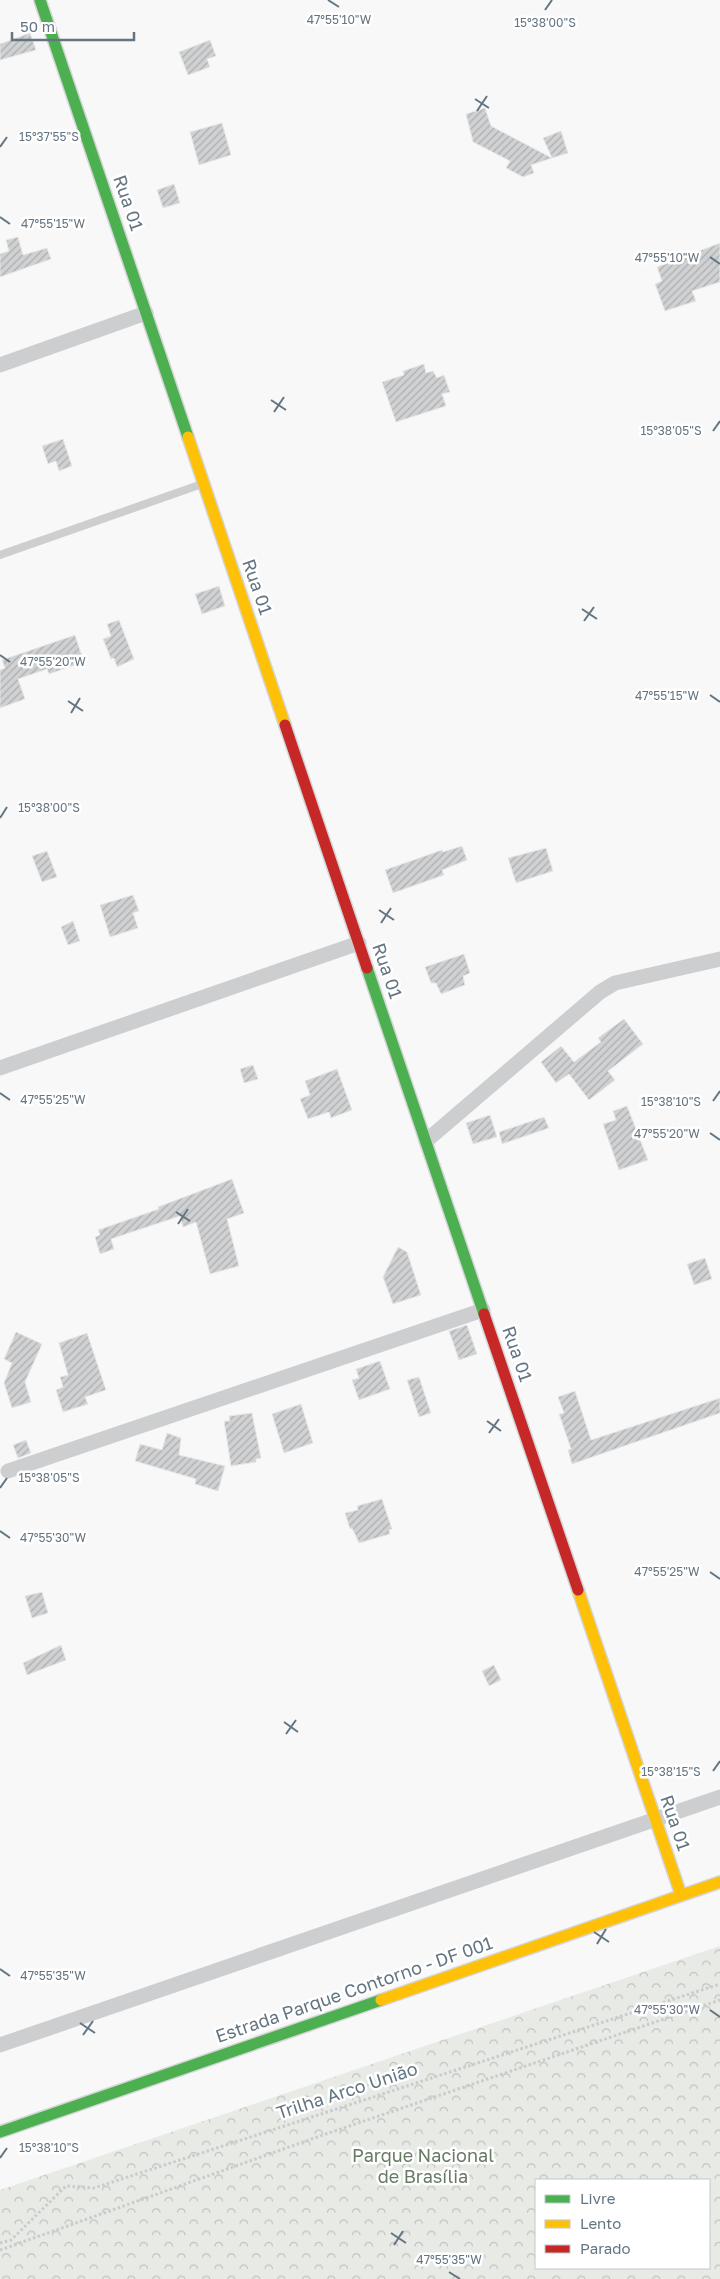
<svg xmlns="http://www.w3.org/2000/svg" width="720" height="2279" font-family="'Golos Text',sans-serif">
  <defs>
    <pattern id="park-crowns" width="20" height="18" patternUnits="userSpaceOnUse" patternTransform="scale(1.25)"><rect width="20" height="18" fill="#e7eae5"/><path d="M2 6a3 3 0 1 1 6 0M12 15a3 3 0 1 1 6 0" fill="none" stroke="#bfc2bf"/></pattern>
    <pattern id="building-hatch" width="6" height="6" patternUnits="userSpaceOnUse" patternTransform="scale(1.25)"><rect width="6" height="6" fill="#cfd1d2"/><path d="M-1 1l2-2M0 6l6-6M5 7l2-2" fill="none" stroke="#acaeb0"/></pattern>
  </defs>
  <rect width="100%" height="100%" fill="#f8f8f8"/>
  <!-- park -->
  <path fill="url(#park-crowns)" fill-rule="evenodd" d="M 720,1946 L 720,2279 L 0,2279 L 0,2190 ZM 536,2180 L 709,2180 L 709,2268 L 536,2268 Z"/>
  <!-- building -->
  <g fill="url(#building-hatch)" stroke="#e8e8e8">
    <path d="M 30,33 L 36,50 L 0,60 L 0,44 Z"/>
    <path d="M 210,40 L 216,56 L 207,59 L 210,67 L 188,75 L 179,52 Z"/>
    <path d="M 485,108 L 491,126 L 552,158 L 531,165 L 534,173 L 523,177 L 506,168 L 510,161 L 473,142 L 466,114 Z"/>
    <path d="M 222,123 L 231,155 L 199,165 L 190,132 Z"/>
    <path d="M 561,131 L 568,153 L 552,158 L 543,138 Z"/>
    <path d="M 174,184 L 180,203 L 163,208 L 157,190 Z"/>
    <path d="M 18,237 L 23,255 L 47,248 L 51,259 L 0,277 L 0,254 L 9,251 L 6,240 Z"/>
    <path d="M 720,243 L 720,282 L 692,291 L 696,301 L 665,311 L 655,284 L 662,281 L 657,267 Z"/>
    <path d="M 424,364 L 426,373 L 433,371 L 437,378 L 444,375 L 450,392 L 442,394 L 446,406 L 396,422 L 382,382 L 404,375 L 403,371 Z"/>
    <path d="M 63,439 L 72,466 L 59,471 L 56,461 L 48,464 L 42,446 Z"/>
    <path d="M 219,586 L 225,606 L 202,614 L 195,594 Z"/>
    <path d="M 119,620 L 134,659 L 117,667 L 114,658 L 111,659 L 103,639 L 111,636 L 107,624 Z"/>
    <path d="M 75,635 L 84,662 L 49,674 L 47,669 L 18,679 L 25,699 L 0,708 L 0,670 L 5,668 L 2,660 Z"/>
    <path d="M 462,846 L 467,860 L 442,870 L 444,875 L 393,893 L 385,870 L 442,850 L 443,852 Z"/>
    <path d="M 546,848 L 553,871 L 516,883 L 508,858 Z"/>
    <path d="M 47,851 L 57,877 L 42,882 L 32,856 Z"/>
    <path d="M 133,895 L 139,911 L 133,913 L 138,928 L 110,937 L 100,905 Z"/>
    <path d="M 73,921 L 80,941 L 68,945 L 61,927 Z"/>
    <path d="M 464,954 L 470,973 L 463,976 L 465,985 L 441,994 L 436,983 L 431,983 L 425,967 Z"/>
    <path d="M 624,1019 L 643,1044 L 608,1071 L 615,1080 L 589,1100 L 569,1074 L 556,1083 L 541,1062 L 561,1046 L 574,1062 L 601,1042 L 598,1038 Z"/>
    <path d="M 253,1065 L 258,1079 L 244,1083 L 240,1069 Z"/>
    <path d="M 337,1069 L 352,1110 L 331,1118 L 329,1112 L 308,1119 L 300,1099 L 310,1095 L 305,1081 Z"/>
    <path d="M 627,1106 L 648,1160 L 619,1170 L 603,1124 L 616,1120 L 613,1111 Z"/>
    <path d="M 490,1115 L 497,1137 L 473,1144 L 466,1123 Z"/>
    <path d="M 544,1117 L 549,1128 L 502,1144 L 499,1132 Z"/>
    <path d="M 232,1179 L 244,1213 L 227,1219 L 239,1266 L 210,1274 L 196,1222 L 183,1227 L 180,1216 L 111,1239 L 114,1249 L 100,1254 L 95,1237 L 100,1235 L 98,1230 L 159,1209 L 158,1207 Z"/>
    <path d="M 398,1247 L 407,1252 L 421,1295 L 393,1304 L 383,1277 Z"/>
    <path d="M 705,1258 L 712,1279 L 694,1285 L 687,1264 Z"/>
    <path d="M 467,1325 L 477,1354 L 459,1360 L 449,1331 Z"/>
    <path d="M 16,1332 L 42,1344 L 25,1382 L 31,1402 L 12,1408 L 4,1383 L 12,1363 L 4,1359 Z"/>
    <path d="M 87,1333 L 106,1390 L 85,1397 L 88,1404 L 63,1412 L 56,1390 L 63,1387 L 60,1377 L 68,1375 L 59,1343 Z"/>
    <path d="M 380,1361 L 390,1389 L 359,1400 L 352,1380 L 359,1378 L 356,1369 Z"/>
    <path d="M 419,1377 L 431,1413 L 419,1417 L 407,1380 Z"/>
    <path d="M 575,1391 L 591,1440 L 720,1398 L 720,1413 L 572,1464 L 568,1450 L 571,1449 L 559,1414 L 564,1413 L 558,1397 Z"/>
    <path d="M 301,1404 L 313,1443 L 284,1453 L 272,1414 Z"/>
    <path d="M 252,1413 L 261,1458 L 256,1459 L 256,1462 L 231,1466 L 224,1421 L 230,1421 L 229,1416 Z"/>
    <path d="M 167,1433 L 181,1438 L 179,1455 L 225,1466 L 218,1491 L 195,1484 L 196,1479 L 135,1461 L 140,1444 L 162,1450 Z"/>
    <path d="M 26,1440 L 31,1453 L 18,1458 L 13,1445 Z"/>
    <path d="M 382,1499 L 392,1529 L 389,1530 L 390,1534 L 359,1543 L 352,1528 L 350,1529 L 345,1513 L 358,1510 L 357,1506 Z"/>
    <path d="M 42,1592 L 48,1613 L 32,1618 L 25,1596 Z"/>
    <path d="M 61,1645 L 66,1660 L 27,1675 L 23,1663 Z"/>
    <path d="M 494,1665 L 501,1680 L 489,1686 L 482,1671 Z"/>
  </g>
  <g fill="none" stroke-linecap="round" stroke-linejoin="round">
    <defs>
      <g id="fast">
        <path d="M 40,0 L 188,437"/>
        <path d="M 367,968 L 484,1314"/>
        <path d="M 0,2132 L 381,2000"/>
      </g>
      <g id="slow">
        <path d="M 188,437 L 285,725"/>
        <path d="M 578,1590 L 681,1895"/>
        <path d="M 381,2000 L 720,1882"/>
      </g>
      <g id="jam">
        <path d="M 285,725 L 367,968"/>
        <path d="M 484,1314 L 578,1590"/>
      </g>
    </defs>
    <!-- fast casing -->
    <use href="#fast" stroke="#d4d5d6" stroke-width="14"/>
    <!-- slow casing -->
    <use href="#slow" stroke="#d4d5d6" stroke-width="14"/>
    <!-- jam casing -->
    <use href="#jam" stroke="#d4d5d6" stroke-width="14"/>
    <!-- path -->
    <g stroke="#cacbcc" stroke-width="3" stroke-dasharray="2.5 2.5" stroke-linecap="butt">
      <path d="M 0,2243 L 11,2240 L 66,2186 L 94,2188 L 720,1984"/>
      <path d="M 0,2250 L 320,2136 L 720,2000"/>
    </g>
    <!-- lane -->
    <path stroke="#cdcecf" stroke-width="8" d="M 0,555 L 202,484"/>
    <!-- street -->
    <g stroke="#cdcecf" stroke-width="15">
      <path d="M 0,365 L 146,313"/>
      <path d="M 0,1068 L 359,943"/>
      <path d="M 426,1141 L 600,992 L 615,983 L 720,959"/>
      <path d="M 8,1471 L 483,1310"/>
      <path d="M 0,2045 L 720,1797"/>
    </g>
    <!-- fast -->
    <use href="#fast" stroke="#4caf50" stroke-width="11"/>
    <!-- slow -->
    <use href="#slow" stroke="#ffc107" stroke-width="11"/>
    <!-- jam -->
    <use href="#jam" stroke="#c62828" stroke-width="11"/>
  </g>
  <!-- ticks -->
  <path fill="none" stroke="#647582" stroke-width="2" d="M 328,0 L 339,7M 545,10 L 552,0M 475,99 L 489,108M 477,111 L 487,96M 0,147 L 7,137M 0,217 L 10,224M 710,257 L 720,264M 271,400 L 286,410M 274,412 L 284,397M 713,431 L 720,421M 582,609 L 597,619M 584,621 L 594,607M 0,655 L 10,662M 710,695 L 720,702M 68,701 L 83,711M 71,713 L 80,698M 0,818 L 7,807M 379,910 L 394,920M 381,923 L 391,908M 0,1093 L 10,1100M 713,1101 L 720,1091M 710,1133 L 720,1140M 176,1212 L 190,1221M 178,1224 L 188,1209M 487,1421 L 501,1431M 489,1433 L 499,1419M 0,1488 L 7,1478M 0,1531 L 10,1538M 710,1572 L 720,1579M 284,1722 L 298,1732M 286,1734 L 296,1720M 713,1771 L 720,1761M 594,1932 L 609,1942M 597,1944 L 606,1929M 0,1969 L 10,1976M 710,2010 L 720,2017M 80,2023 L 95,2033M 83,2035 L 93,2021M 0,2158 L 7,2148M 391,2233 L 406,2243M 394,2245 L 403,2231M 449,2272 L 460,2279"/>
  <g text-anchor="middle" stroke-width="5" stroke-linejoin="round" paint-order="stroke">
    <!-- street labels -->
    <g font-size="18" fill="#647582" stroke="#fff">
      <text transform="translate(128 203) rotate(71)" y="6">Rua 01</text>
      <text transform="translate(257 587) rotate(71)" y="6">Rua 01</text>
      <text transform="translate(387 971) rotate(71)" y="6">Rua 01</text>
      <text transform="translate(517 1354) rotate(71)" y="6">Rua 01</text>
      <text transform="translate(675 1823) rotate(71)" y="6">Rua 01</text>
      <text transform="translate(354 1990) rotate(-19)" y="6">Estrada Parque Contorno - DF 001</text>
      <text transform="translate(347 2091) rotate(-18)" y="6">Trilha Arco União</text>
    </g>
    <!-- park labels -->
    <g font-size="18" fill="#677a63" stroke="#fff">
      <text x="423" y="2162">Parque Nacional<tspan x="423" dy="21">de Brasília</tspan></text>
    </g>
  </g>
  <g font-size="12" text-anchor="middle" fill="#647582" stroke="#fff" stroke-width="5" stroke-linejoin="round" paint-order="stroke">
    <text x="339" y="24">47°55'10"W</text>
    <text x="545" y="27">15°38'00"S</text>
    <text x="49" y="141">15°37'55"S</text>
    <text x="53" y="228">47°55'15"W</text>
    <text x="667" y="262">47°55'10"W</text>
    <text x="671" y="435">15°38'05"S</text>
    <text x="53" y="666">47°55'20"W</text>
    <text x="667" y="700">47°55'15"W</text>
    <text x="49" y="812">15°38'00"S</text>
    <text x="53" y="1104">47°55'25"W</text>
    <text x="671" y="1106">15°38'10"S</text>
    <text x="667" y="1138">47°55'20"W</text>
    <text x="49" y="1482">15°38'05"S</text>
    <text x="53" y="1542">47°55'30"W</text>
    <text x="667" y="1576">47°55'25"W</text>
    <text x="671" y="1776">15°38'15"S</text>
    <text x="53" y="1980">47°55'35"W</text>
    <text x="667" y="2014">47°55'30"W</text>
    <text x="49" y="2152">15°38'10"S</text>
    <text x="449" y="2264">47°55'35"W</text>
  </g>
  <!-- legend -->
  <rect x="535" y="2179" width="175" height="90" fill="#ffffff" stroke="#c1c8cd"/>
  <rect x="545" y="2195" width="25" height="8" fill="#4caf50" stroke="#c1c8cd"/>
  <text x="580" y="2204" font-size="15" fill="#647582">Livre</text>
  <rect x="545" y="2220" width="25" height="8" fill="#ffc107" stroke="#c1c8cd"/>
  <text x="580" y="2229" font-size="15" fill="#647582">Lento</text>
  <rect x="545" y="2245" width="25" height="8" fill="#c62828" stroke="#c1c8cd"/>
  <text x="580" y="2254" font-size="15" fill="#647582">Parado</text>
  <!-- scale -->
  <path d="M12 32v8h122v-8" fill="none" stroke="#647582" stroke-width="2.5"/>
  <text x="20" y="32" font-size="15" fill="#647582" stroke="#ffffff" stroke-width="4" paint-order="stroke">50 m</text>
</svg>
